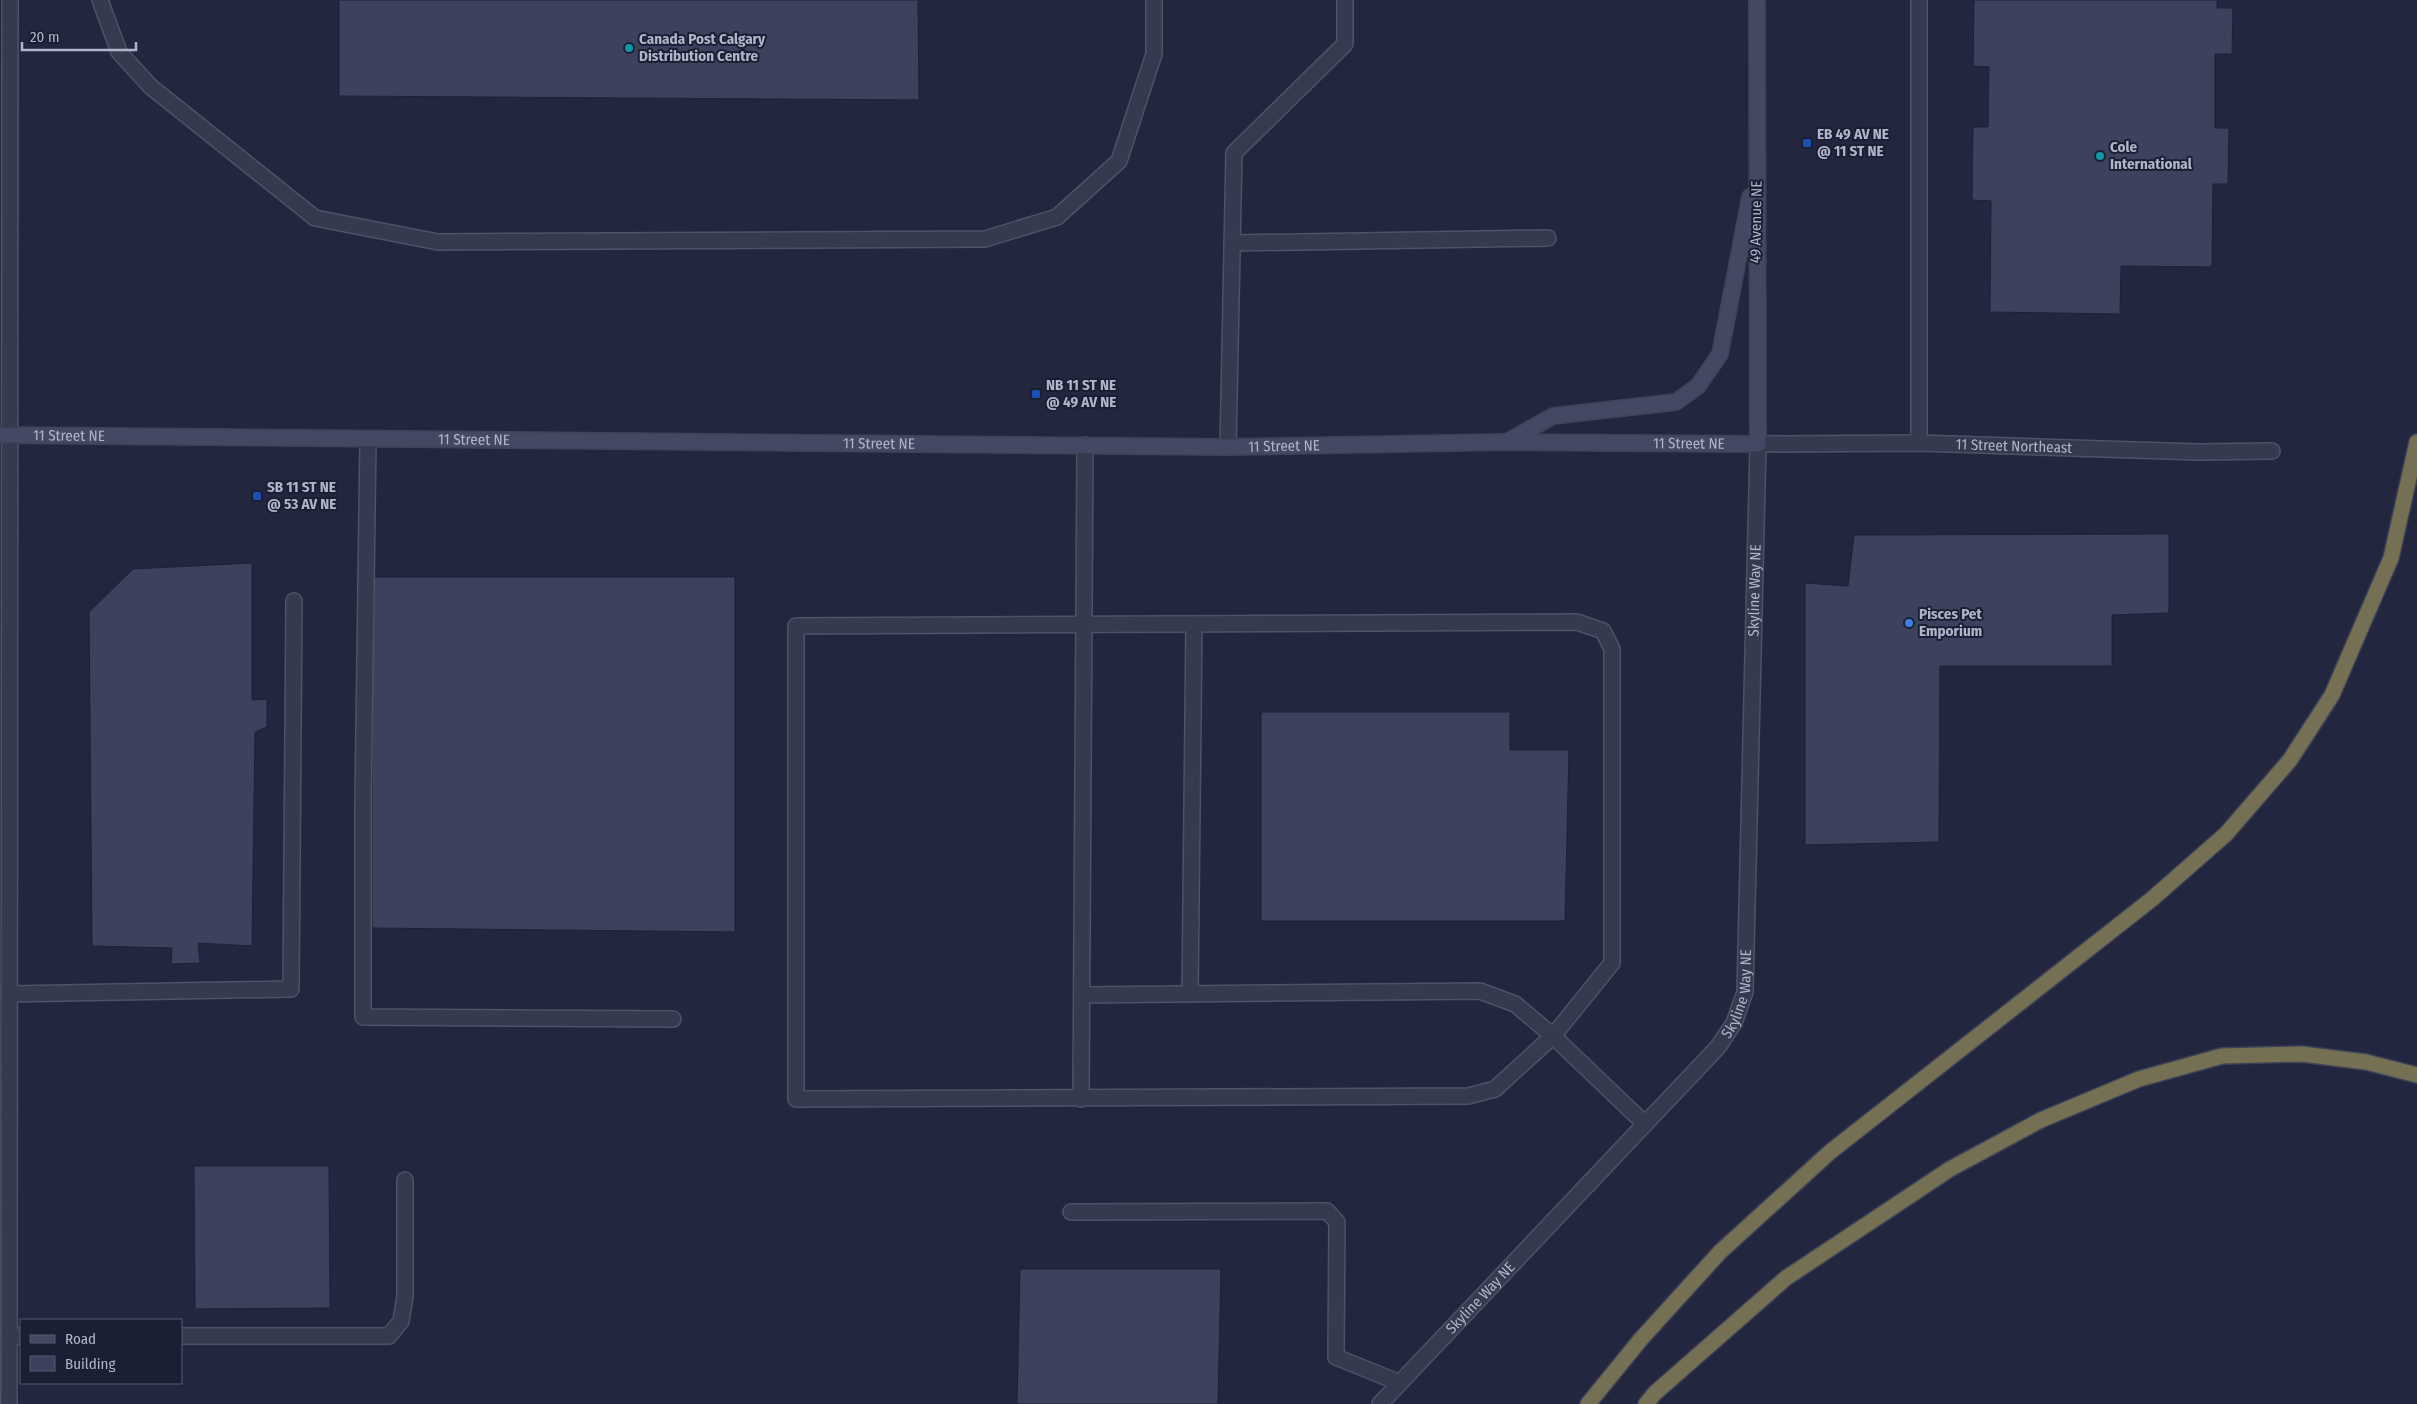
<svg xmlns="http://www.w3.org/2000/svg" width="2417" height="1404" font-family="'Fira Sans Condensed',sans-serif">
  <rect width="100%" height="100%" fill="#22273f"/>
  <!-- building -->
  <g fill="#3c415d" stroke="#1d2135">
    <path d="M 339,0 L 918,0 L 919,100 L 339,96 Z"/>
    <path d="M 1974,0 L 2217,0 L 2217,8 L 2233,8 L 2232,54 L 2215,54 L 2215,128 L 2229,128 L 2228,184 L 2213,184 L 2212,267 L 2121,266 L 2120,314 L 1990,312 L 1991,201 L 1972,200 L 1973,127 L 1988,127 L 1989,67 L 1973,66 Z"/>
    <path d="M 2169,534 L 2169,613 L 2112,615 L 2112,666 L 1940,666 L 1939,842 L 1805,845 L 1805,583 L 1848,586 L 1854,535 Z"/>
    <path d="M 252,563 L 252,700 L 267,699 L 267,727 L 255,732 L 252,946 L 198,943 L 200,963 L 171,964 L 172,948 L 92,946 L 89,612 L 133,569 Z"/>
    <path d="M 372,577 L 735,577 L 735,932 L 372,928 Z"/>
    <path d="M 1261,712 L 1510,712 L 1510,750 L 1569,750 L 1565,921 L 1261,921 Z"/>
    <path d="M 194,1166 L 329,1166 L 330,1308 L 195,1309 Z"/>
    <path d="M 1020,1269 L 1221,1269 L 1218,1404 L 1017,1404 Z"/>
  </g>
  <g fill="none" stroke-linecap="round" stroke-linejoin="round">
    <defs>
      <g id="lane">
        <path d="M 100,0 L 119,52 L 151,87 L 315,218 L 438,242 L 985,239 L 1057,217 L 1119,161 L 1154,54 L 1154,0"/>
        <path d="M 1232,243 L 1548,238"/>
        <path d="M 368,439 L 363,802 L 363,1017 L 673,1019"/>
        <path d="M 1919,443 L 1919,0"/>
        <path id="s1" d="M 1758,444 L 1919,443 L 2199,452 L 2272,451"/>
        <path d="M 1228,447 L 1234,153 L 1345,44 L 1345,0"/>
        <path d="M 9,994 L 291,989 L 294,601"/>
        <path d="M 1190,994 L 1194,624"/>
        <path d="M 1082,995 L 1480,991 L 1515,1004 L 1553,1036 L 1612,963 L 1612,649 L 1603,631 L 1577,622 L 796,626 L 796,1099 L 1468,1096 L 1495,1089 L 1553,1036 L 1645,1124"/>
        <path d="M 1081,1099 L 1085,445"/>
        <path d="M 1071,1212 L 1327,1211 L 1337,1222 L 1336,1357 L 1400,1383"/>
        <path d="M 9,1336 L 21,1336"/>
        <path d="M 181,1336 L 389,1336 L 401,1321 L 405,1297 L 405,1180"/>
      </g>
      <g id="street">
        <path d="M 9,1404 L 10,0"/>
        <path id="s2" d="M 1380,1404 L 1718,1047 L 1734,1023 L 1745,992 L 1758,444"/>
      </g>
      <g id="secondary">
        <path id="s3" d="M 0,435 L 1228,447 L 1506,442 L 1758,444 L 1757,0"/>
        <path d="M 1507,442 L 1553,416 L 1676,402 L 1698,386 L 1720,354 L 1750,197"/>
      </g>
      <g id="highway">
        <path d="M 1588,1404 L 1641,1339 L 1720,1252 L 1830,1152 L 2152,899 L 2226,834 L 2290,760 L 2332,695 L 2391,558 L 2417,442"/>
        <path d="M 1646,1404 L 1655,1393 L 1786,1278 L 1950,1169 L 2041,1120 L 2139,1079 L 2222,1056 L 2302,1054 L 2366,1062 L 2417,1075"/>
      </g>
    </defs>
    <!-- lane casing -->
    <use href="#lane" stroke="#4e5266" stroke-width="18"/>
    <!-- street casing -->
    <use href="#street" stroke="#4e5266" stroke-width="18"/>
    <!-- secondary casing -->
    <use href="#secondary" stroke="#3f4357" stroke-width="18"/>
    <!-- highway casing -->
    <use href="#highway" stroke="#3e4256" stroke-width="18"/>
    <!-- lane -->
    <use href="#lane" stroke="#363a4e" stroke-width="15"/>
    <!-- street -->
    <use href="#street" stroke="#363a4e" stroke-width="15"/>
    <!-- secondary -->
    <use href="#secondary" stroke="#444862" stroke-width="15"/>
    <!-- highway -->
    <use href="#highway" stroke="#756f53" stroke-width="15"/>
  </g>
  <!-- markers -->
  <g fill="#0f9aa8" stroke="#1b1f33" stroke-width="2">
    <circle cx="629" cy="48" r="5"/>
    <circle cx="2100" cy="156" r="5"/>
  </g>
  <g fill="#1a4fb4" stroke="#1b1f33" stroke-width="2">
    <rect x="1802" y="138" width="10" height="10" rx="2.5"/>
    <rect x="1031" y="389" width="10" height="10" rx="2.5"/>
    <rect x="252" y="491" width="10" height="10" rx="2.5"/>
  </g>
  <circle fill="#3f7fe0" stroke="#1b1f33" stroke-width="2" cx="1909" cy="623" r="5"/>
  <g text-anchor="middle" stroke-width="4" stroke-linejoin="round" paint-order="stroke">
    <!-- poi labels -->
    <g font-size="15" font-weight="bold" fill="#b2b5ca" stroke="#1b1f33" text-anchor="start">
      <text x="639" y="44">Canada Post Calgary<tspan x="639" dy="17">Distribution Centre</tspan></text>
      <text x="1817" y="139">EB 49 AV NE<tspan x="1817" dy="17">@ 11 ST NE</tspan></text>
      <text x="2110" y="152">Cole<tspan x="2110" dy="17">International</tspan></text>
      <text x="1046" y="390">NB 11 ST NE<tspan x="1046" dy="17">@ 49 AV NE</tspan></text>
      <text x="267" y="492">SB 11 ST NE<tspan x="267" dy="17">@ 53 AV NE</tspan></text>
      <text x="1919" y="619">Pisces Pet<tspan x="1919" dy="17">Emporium</tspan></text>
    </g>
    <!-- street labels -->
    <g font-size="15" fill="#b2b5ca" stroke="#1b1f33">
      <text transform="translate(1756 222) rotate(-89)" y="5">49 Avenue NE</text>
      <text dy="5" stroke="none"><textPath href="#s3" startOffset="69">11 Street NE</textPath></text>
      <text dy="5" stroke="none"><textPath href="#s3" startOffset="474">11 Street NE</textPath></text>
      <text dy="5" stroke="none"><textPath href="#s3" startOffset="879">11 Street NE</textPath></text>
      <text dy="5" stroke="none"><textPath href="#s3" startOffset="1689">11 Street NE</textPath></text>
      <text dy="5" stroke="none"><textPath href="#s3" startOffset="1284">11 Street NE</textPath></text>
      <text dy="5" stroke="none"><textPath href="#s1" startOffset="256">11 Street Northeast</textPath></text>
      <text dy="5" stroke="none"><textPath href="#s2" startOffset="955">Skyline Way NE</textPath></text>
      <text dy="5" stroke="none"><textPath href="#s2" startOffset="550">Skyline Way NE</textPath></text>
      <text dy="5" stroke="none"><textPath href="#s2" startOffset="146">Skyline Way NE</textPath></text>
    </g>
  </g>
  <!-- legend -->
  <rect x="20" y="1319" width="162" height="65" fill="#1b1f33" stroke="#575b6f"/>
  <rect x="30" y="1335" width="25" height="8" fill="#444862" stroke="#575b6f"/>
  <text x="65" y="1344" font-size="15" fill="#b2b5ca">Road</text>
  <rect x="30" y="1356" width="25" height="15" fill="#3c415d" stroke="#575b6f"/>
  <text x="65" y="1369" font-size="15" fill="#b2b5ca">Building</text>
  <!-- scale -->
  <path d="M22 42v8h114v-8" fill="none" stroke="#b2b5ca" stroke-width="2.5"/>
  <text x="30" y="42" font-size="15" fill="#b2b5ca" stroke="#1b1f33" stroke-width="4" paint-order="stroke">20 m</text>
</svg>
